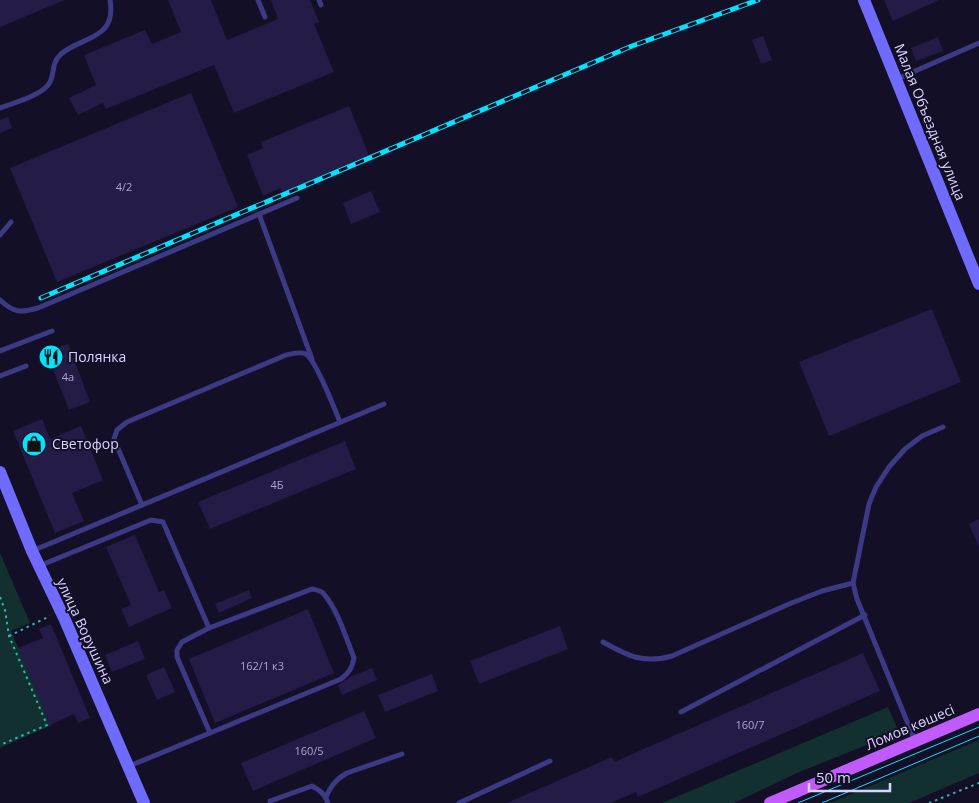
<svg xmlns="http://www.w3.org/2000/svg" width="979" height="803" font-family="'Open Sans',sans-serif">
  <rect width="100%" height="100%" fill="#130f26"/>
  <!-- green -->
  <g fill="#12302f">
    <path d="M 0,553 L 30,623 L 11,631 L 52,725 L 0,748 Z"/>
    <path d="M 888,707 L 899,732 L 797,773 L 734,803 L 662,803 Z"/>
    <path d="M 979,740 L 979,773 L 909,803 L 830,803 Z"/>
  </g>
  <!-- building -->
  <g fill="#241b47">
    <path d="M 0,0 L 65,0 L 0,27 Z"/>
    <path d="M 168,0 L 211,0 L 227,40 L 278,19 L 271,0 L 310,0 L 319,22 L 314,24 L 334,72 L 234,113 L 214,65 L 106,109 L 103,103 L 78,115 L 69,98 L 96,85 L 84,55 L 145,30 L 152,44 L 181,32 Z"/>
    <path d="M 884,0 L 939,0 L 893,21 Z"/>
    <path d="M 763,36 L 772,60 L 761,64 L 752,40 Z"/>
    <path d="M 938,37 L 943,51 L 916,61 L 911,48 Z"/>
    <path d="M 191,93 L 238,207 L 57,282 L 10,168 Z"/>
    <path d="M 349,106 L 370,158 L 283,194 L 280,188 L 263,196 L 247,155 L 263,148 L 261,142 Z"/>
    <path d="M 8,117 L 12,128 L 0,133 L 0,120 Z"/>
    <path d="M 371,191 L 380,212 L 351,224 L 343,203 Z"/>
    <path d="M 932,309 L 961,382 L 829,436 L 799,362 Z"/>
    <path d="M 68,344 L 90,402 L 69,410 L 46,352 Z"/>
    <path d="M 42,419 L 50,439 L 81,426 L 103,480 L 72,493 L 84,521 L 55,533 L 13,431 Z"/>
    <path d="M 345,441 L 356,469 L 210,529 L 198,502 Z"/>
    <path d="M 979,519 L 979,547 L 969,524 Z"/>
    <path d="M 135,535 L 159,592 L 164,590 L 172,608 L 129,627 L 121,609 L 131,605 L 106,547 Z"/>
    <path d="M 249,590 L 252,598 L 219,613 L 215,604 Z"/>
    <path d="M 308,609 L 334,673 L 215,723 L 189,659 Z"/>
    <path d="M 51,624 L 90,718 L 78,723 L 74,714 L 50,725 L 18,648 L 43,638 L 39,629 Z"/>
    <path d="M 560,626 L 568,649 L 479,684 L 470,661 Z"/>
    <path d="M 138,641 L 145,659 L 112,672 L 105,655 Z"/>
    <path d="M 863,653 L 880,691 L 638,797 L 636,792 L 611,803 L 507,803 L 612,757 L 614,762 Z"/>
    <path d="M 164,667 L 175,692 L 157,700 L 146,675 Z"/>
    <path d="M 372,668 L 377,680 L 342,695 L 338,685 L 350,677 Z"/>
    <path d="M 432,674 L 438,691 L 385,712 L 378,695 Z"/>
    <path d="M 364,711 L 376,738 L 253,791 L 241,763 Z"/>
  </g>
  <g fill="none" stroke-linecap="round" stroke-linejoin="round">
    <!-- path -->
    <g stroke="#2fb8b0" stroke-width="2" stroke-dasharray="2.5 4" stroke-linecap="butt">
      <path d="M 0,597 L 5,610 L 9,636 L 47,725 L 0,745"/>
      <path d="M 9,636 L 50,616"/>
      <path d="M 929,803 L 979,783"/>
    </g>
    <!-- lane -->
    <g stroke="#3d3a85" stroke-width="5">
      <path d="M 258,0 L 265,17"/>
      <path d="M 319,0 L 321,5"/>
      <path d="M 897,79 L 979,43"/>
      <path d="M 0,108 C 13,103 44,95 50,82 C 55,72 51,63 61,54 C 82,36 117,40 110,0"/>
      <path d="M 259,214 L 312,359"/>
      <path d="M 0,235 L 11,222"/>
      <path d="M 0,300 C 14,313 20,313 38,308 L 297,198"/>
      <path d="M 0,351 L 52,331"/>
      <path d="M 0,376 L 26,366"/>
      <path d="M 142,505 L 114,439 L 117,430 L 127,422 L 286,355 C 292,354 300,351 306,354 C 316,360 335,410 340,422"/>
      <path d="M 32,551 L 384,404"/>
      <path d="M 39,566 L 151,520 L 163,522 L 209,628"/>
      <path d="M 312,589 C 316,590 320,590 323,593 C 338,610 346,638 354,658 C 352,668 349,673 341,679 L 210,733 L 177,657 L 177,650 L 182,642 L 209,628 Z"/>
      <path d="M 603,642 C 628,656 643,664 672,656 L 789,604 L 822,591 L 853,583"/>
      <path d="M 681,712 L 865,615"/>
      <path d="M 915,741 L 857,599 L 853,583 L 869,504 L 876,487 L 889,467 L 905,449 L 922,436 L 943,427"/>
      <path d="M 129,766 L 210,733"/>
      <path d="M 326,797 C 331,786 336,779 347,773 L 402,754"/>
      <path d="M 270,801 L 312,786 C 320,790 325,794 328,803"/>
      <path d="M 459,803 L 550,761"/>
    </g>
    <!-- secondary -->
    <g stroke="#6f6bff" stroke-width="12">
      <path d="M 864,0 L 979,284"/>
      <path d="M 0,472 L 32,551 L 65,620 L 144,803"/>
    </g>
    <!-- primary -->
    <path stroke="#c25bff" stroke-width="12" d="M 770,803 L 979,714"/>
    <!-- tram -->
    <g stroke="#00e5ff" stroke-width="1">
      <path d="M 798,803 L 979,727"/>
      <path d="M 822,803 L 979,736"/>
    </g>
    <defs>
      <path id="rail" d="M 41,298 L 632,46 L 758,0"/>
    </defs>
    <!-- rail casing -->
    <use href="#rail" stroke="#00e5ff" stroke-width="5"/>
    <!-- rail -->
    <use href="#rail" stroke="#130f26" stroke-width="3" stroke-dasharray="9" stroke-linecap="butt"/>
  </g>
  <!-- icons -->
  <defs>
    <symbol id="restaurant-disc" viewBox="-11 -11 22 22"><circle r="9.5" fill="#00e5ff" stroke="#130f26"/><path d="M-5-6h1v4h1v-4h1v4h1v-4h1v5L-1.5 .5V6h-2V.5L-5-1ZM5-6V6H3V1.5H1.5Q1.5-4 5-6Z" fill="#111"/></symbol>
    <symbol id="shop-disc" viewBox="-11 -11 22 22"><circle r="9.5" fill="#00e5ff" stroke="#130f26"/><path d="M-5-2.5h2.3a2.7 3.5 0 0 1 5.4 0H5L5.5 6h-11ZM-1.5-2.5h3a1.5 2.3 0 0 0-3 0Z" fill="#111"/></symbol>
  </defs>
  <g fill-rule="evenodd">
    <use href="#restaurant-disc" x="37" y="343" width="28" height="28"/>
    <use href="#shop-disc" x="20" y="430" width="28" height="28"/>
  </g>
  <g text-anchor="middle" stroke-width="4" stroke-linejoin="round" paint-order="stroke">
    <!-- number labels -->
    <g font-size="11" fill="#aca6d1">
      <text x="124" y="191">4/2</text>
      <text x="68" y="381">4а</text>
      <text x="277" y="489">4Б</text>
      <text x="262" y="670">162/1 к3</text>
      <text x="750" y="729">160/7</text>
      <text x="309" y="755">160/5</text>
    </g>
    <!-- street labels -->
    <g font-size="14" fill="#d9d4ff" stroke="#130f26">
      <text transform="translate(930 122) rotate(68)" y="5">Малая Объездная улица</text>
      <text transform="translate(85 631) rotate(65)" y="5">улица Ворушина</text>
      <text transform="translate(910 727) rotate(-23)" y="5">Ломов көшесі</text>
    </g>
    <!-- poi labels -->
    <g font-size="14" fill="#d9d4ff" stroke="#130f26" text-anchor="start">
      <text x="68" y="362">Полянка</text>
      <text x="52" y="449">Светофор</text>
    </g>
  </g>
  <!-- scale -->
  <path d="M809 783v8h81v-8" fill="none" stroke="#d9d4ff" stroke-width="2.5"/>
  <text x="816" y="783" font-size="15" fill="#d9d4ff" stroke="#130f26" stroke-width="4" paint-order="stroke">50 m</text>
</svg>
